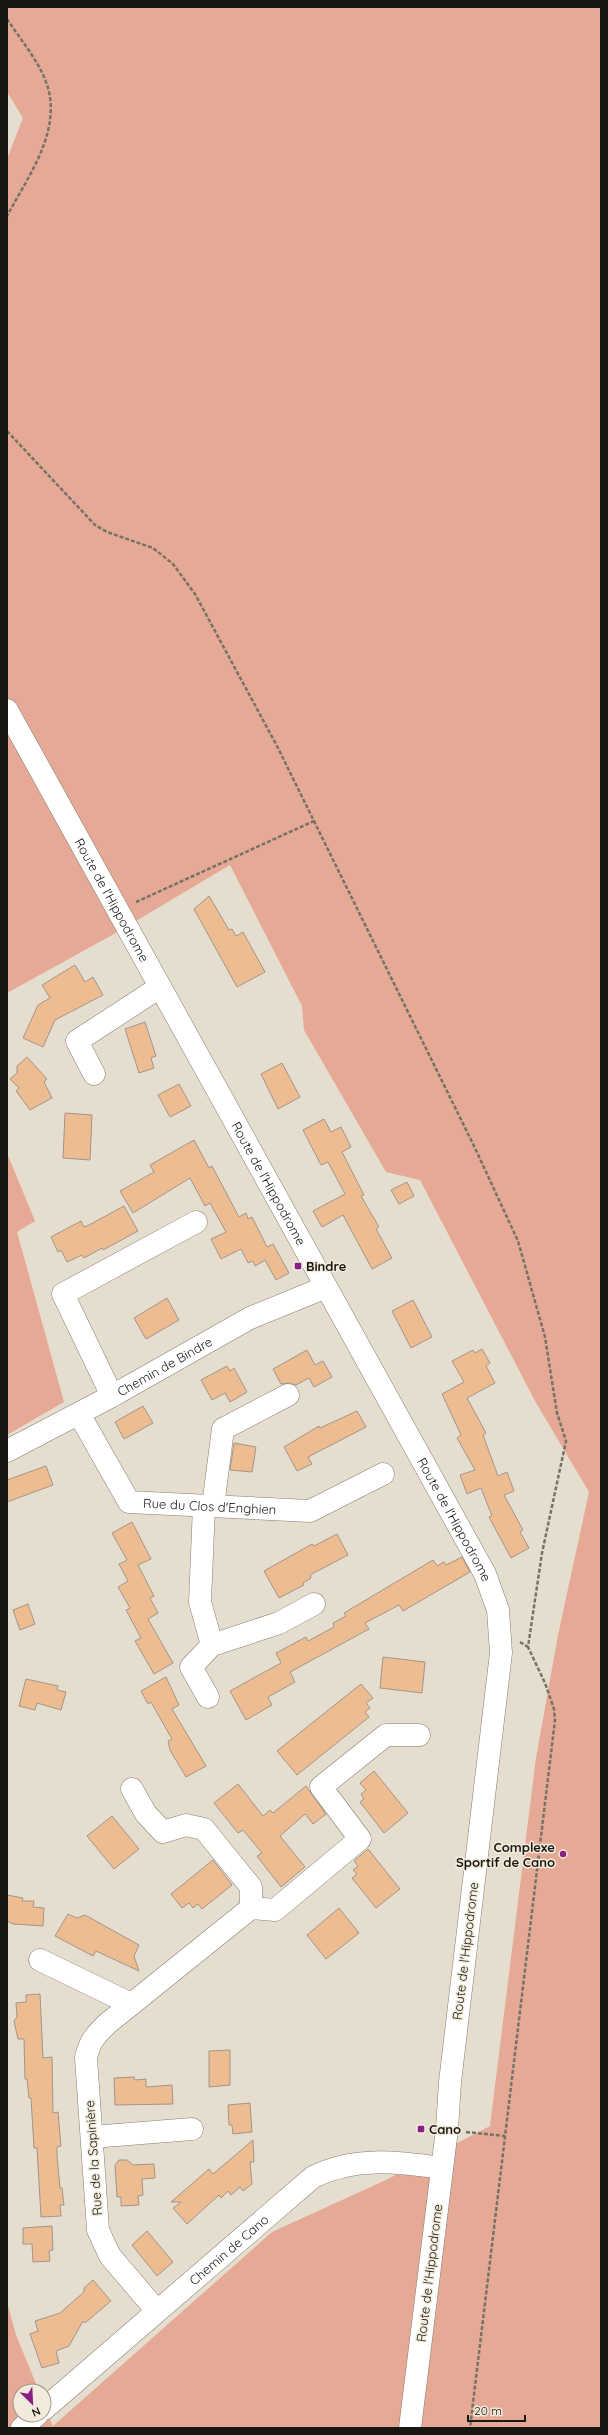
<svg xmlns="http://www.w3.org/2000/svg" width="608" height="2435" font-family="Quicksand,sans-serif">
  <rect width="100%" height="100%" fill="#e5decf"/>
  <!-- green -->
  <g fill="#e5a995">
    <path d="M 7,7 L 601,7 L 601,2428 L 7,2428 L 7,2302 L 16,2335 L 39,2391 L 20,2391 L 20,2415 L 44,2415 L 44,2404 L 53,2426 L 272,2232 L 388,2179 L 490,2126 L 536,1758 L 558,1635 L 589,1492 L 535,1401 L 420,1180 L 386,1172 L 304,1030 L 302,1006 L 230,865 L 114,934 L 7,993 L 7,159 L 23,118 L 7,92 Z"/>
    <path d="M 7,1153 L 35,1221 L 17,1232 L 64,1402 L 7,1435 Z"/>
  </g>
  <!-- building -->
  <g fill="#edbc91" stroke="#a2958b">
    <path d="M 209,896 L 229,930 L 232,929 L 236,936 L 243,932 L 265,972 L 237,987 L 194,909 Z"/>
    <path d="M 75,965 L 85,982 L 93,977 L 103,995 L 55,1020 L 43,1047 L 23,1038 L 38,1005 L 50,998 L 42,985 Z"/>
    <path d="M 145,1022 L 156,1056 L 151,1058 L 154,1068 L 139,1073 L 125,1029 Z"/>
    <path d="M 27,1057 L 47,1079 L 44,1082 L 52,1098 L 30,1110 L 16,1091 L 19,1088 L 10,1079 L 17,1073 L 17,1066 Z"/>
    <path d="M 282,1063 L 300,1097 L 278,1109 L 261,1074 Z"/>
    <path d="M 179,1084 L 191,1106 L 170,1117 L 158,1095 Z"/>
    <path d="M 65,1113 L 92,1115 L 90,1160 L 63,1158 Z"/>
    <path d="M 324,1119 L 331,1132 L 341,1127 L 351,1147 L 342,1152 L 364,1195 L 361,1196 L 379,1227 L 376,1229 L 392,1258 L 372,1269 L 343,1215 L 322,1227 L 313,1211 L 345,1194 L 328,1162 L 321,1165 L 303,1130 Z"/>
    <path d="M 194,1140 L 209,1168 L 212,1166 L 239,1217 L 246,1213 L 248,1219 L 252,1217 L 267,1247 L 273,1244 L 289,1273 L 276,1280 L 265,1260 L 255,1266 L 253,1261 L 248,1263 L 241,1249 L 221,1259 L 211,1239 L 226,1232 L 210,1203 L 205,1206 L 190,1178 L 133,1213 L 120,1191 L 154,1172 L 150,1165 Z"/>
    <path d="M 407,1182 L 414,1196 L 399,1204 L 391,1190 Z"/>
    <path d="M 124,1206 L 138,1231 L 103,1250 L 102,1248 L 84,1258 L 82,1255 L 67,1262 L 61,1250 L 58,1252 L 51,1237 L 81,1221 L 84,1227 L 89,1225 Z"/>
    <path d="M 167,1298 L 179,1320 L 146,1339 L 134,1318 Z"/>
    <path d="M 413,1300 L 432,1337 L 411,1348 L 392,1311 Z"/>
    <path d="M 482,1349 L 490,1363 L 486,1366 L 495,1383 L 467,1398 L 486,1433 L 483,1435 L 498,1476 L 507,1472 L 514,1491 L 504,1495 L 523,1530 L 520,1532 L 529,1548 L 511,1558 L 489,1517 L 492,1516 L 481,1488 L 467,1494 L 460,1475 L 475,1470 L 457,1438 L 461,1435 L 442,1394 L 464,1382 L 452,1361 L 473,1350 L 475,1353 Z"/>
    <path d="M 307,1350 L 315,1365 L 323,1361 L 332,1377 L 314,1387 L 309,1378 L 296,1385 L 289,1383 L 281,1384 L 273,1369 Z"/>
    <path d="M 227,1366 L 230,1371 L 234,1368 L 247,1392 L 230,1402 L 225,1393 L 212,1400 L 201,1380 Z"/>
    <path d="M 143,1406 L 153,1423 L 124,1439 L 115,1422 Z"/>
    <path d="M 357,1411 L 366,1427 L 308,1457 L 312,1464 L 297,1471 L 284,1447 L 319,1426 L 320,1428 Z"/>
    <path d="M 234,1443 L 256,1447 L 252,1472 L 230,1470 Z"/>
    <path d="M 46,1466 L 53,1485 L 7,1502 L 7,1480 Z"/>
    <path d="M 132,1522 L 151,1559 L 138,1565 L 154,1596 L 150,1598 L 158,1613 L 148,1619 L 173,1663 L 154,1674 L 135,1641 L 141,1638 L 126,1610 L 130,1608 L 118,1587 L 128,1581 L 119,1564 L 127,1560 L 112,1533 Z"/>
    <path d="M 337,1534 L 348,1555 L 310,1575 L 311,1578 L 303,1583 L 304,1585 L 279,1598 L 264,1571 L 312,1544 L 314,1546 Z"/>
    <path d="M 462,1557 L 470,1572 L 403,1611 L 399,1605 L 365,1623 L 369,1629 L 290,1672 L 295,1682 L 268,1697 L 272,1705 L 246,1720 L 230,1691 L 281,1663 L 276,1653 L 306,1637 L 308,1641 L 334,1627 L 333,1623 L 346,1616 L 344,1613 L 433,1560 L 437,1566 L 444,1562 L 446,1565 Z"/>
    <path d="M 28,1604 L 35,1624 L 20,1630 L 13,1610 Z"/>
    <path d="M 383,1657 L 425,1662 L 422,1693 L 380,1688 Z"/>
    <path d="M 166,1677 L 179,1705 L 172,1709 L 206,1766 L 186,1777 L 170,1750 L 168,1741 L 172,1739 L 151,1702 L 148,1704 L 141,1691 Z"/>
    <path d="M 26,1679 L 58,1686 L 57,1690 L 66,1692 L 61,1710 L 37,1703 L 35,1710 L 19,1706 Z"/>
    <path d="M 361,1684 L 373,1698 L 366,1703 L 370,1708 L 365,1712 L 369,1717 L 297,1775 L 277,1751 Z"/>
    <path d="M 374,1771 L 408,1813 L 384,1833 L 360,1802 L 364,1799 L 361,1794 L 366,1790 L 360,1783 Z"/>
    <path d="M 238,1784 L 263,1816 L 270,1810 L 273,1813 L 306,1786 L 326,1814 L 313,1824 L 305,1814 L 280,1836 L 305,1867 L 281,1887 L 257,1856 L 262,1853 L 243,1830 L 238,1833 L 214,1803 Z"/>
    <path d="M 112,1816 L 139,1849 L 114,1869 L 87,1836 Z"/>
    <path d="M 368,1849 L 400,1889 L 376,1908 L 352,1878 L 357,1874 L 353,1870 L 358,1866 L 354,1861 Z"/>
    <path d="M 213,1860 L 232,1885 L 202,1909 L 198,1904 L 193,1908 L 189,1903 L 182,1908 L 171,1894 Z"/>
    <path d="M 7,1895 L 23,1898 L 22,1901 L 34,1901 L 33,1907 L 44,1908 L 43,1926 L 13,1924 L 7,1921 Z"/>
    <path d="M 339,1908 L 359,1933 L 326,1959 L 307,1935 Z"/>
    <path d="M 68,1914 L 77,1918 L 85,1915 L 139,1945 L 134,1956 L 139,1971 L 96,1951 L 93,1956 L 55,1936 Z"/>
    <path d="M 40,1994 L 43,2058 L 52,2057 L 53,2113 L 58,2112 L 61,2146 L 57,2147 L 57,2156 L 60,2188 L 62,2188 L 64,2205 L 60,2205 L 61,2216 L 41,2217 L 37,2148 L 34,2148 L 31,2098 L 29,2098 L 27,2079 L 25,2079 L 24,2039 L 18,2039 L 14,2021 L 17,2017 L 16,2003 L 26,2002 L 26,1995 Z"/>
    <path d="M 230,2050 L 230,2085 L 209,2087 L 209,2051 Z"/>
    <path d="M 134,2077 L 135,2080 L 146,2079 L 146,2087 L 172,2085 L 173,2104 L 115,2105 L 114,2078 Z"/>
    <path d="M 250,2103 L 252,2132 L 233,2134 L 232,2125 L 229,2125 L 228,2105 Z"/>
    <path d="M 253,2140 L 254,2162 L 250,2162 L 252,2184 L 243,2191 L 240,2187 L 231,2195 L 228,2191 L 221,2198 L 219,2195 L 187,2224 L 173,2208 L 181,2202 L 171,2202 L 209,2169 L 213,2174 Z"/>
    <path d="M 119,2160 L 127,2160 L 133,2165 L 154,2164 L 155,2178 L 142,2179 L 143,2195 L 138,2196 L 139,2205 L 121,2206 L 121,2197 L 117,2197 L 115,2165 Z"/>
    <path d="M 52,2226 L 53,2250 L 49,2251 L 50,2261 L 33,2262 L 32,2244 L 23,2244 L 23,2228 Z"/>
    <path d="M 147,2231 L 173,2262 L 157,2276 L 132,2245 Z"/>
    <path d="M 93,2280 L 111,2301 L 85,2323 L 83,2321 L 69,2346 L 56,2351 L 59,2363 L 42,2368 L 30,2334 L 38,2331 L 35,2321 L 60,2313 L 84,2292 L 84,2288 Z"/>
  </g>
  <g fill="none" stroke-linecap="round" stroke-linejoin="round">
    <defs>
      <g id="minor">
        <path d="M 94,1074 L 77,1041 L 160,987"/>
        <path d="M 112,1396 L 63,1294 L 196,1222"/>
        <path id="s1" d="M 79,1414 L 129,1502 L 310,1511 L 383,1474"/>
        <path id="s2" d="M 7,1451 L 112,1396 L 250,1318 L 326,1287"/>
        <path d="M 204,1506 L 200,1602 L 212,1645 L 191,1667 L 208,1697"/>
        <path d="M 213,1506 L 223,1429 L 288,1395"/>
        <path d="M 212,1645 L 279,1623 L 314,1604"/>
        <path d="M 132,1789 L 146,1814 L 163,1832 L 186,1825 L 204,1829 L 251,1887 L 251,1908"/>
        <path d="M 40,1960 L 131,2004"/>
        <path d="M 92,2137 L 192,2129"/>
        <path d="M 157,2311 L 110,2256 L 98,2230 L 86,2058 C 89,2042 96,2034 108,2023 L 251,1908 L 275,1910 L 360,1839 L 321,1787 L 386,1735 L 419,1735"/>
        <path id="s3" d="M 44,2409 L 313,2177 C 355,2156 397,2162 442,2168"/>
        <path d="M 22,2428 L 37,2415"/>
      </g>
      <g id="major">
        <path id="s4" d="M 7,710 L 485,1574 L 498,1610 L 501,1653 L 450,2082 L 447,2129 L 410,2428"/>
      </g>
    </defs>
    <!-- minor casing -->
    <use href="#minor" stroke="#857e71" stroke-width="23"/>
    <!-- major casing -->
    <use href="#major" stroke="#857e71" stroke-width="23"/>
    <!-- path -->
    <g stroke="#767268" stroke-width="2.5" stroke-dasharray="4 2" stroke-linecap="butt">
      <path d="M 7,19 C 22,42 46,69 50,97 C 56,140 26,180 7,216"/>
      <path d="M 7,431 L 95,525 L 107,532 L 153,548 L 173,564 L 195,594 L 277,746 L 475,1148 L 518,1241 L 545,1337 L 557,1413 L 566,1441 L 542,1553 L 528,1647 L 545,1683 L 554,1709 L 555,1720 L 470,2428"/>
      <path d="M 136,902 L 314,821"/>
      <path d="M 520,1642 L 528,1647"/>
      <path d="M 466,2132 L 505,2136"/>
    </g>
    <!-- minor -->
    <use href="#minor" stroke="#fff" stroke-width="22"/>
    <!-- major -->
    <use href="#major" stroke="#fff" stroke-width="22"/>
  </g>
  <!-- markers -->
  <g fill="#891f84" stroke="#f2ebdc" stroke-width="1.5">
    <rect x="294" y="1262" width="8" height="8" rx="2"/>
    <circle cx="563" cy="1854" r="4"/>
    <rect x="417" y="2125" width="8" height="8" rx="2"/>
  </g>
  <g text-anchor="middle" stroke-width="3" stroke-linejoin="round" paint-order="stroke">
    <!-- street labels -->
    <g font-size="13" fill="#191711" stroke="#f2ebdc">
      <text dy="5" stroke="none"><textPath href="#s4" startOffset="217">Route de l'Hippodrome</textPath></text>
      <text dy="5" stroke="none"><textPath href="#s4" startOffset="541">Route de l'Hippodrome</textPath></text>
      <text dy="5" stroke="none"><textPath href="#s2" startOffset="179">Chemin de Bindre</textPath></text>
      <text dy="5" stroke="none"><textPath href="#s1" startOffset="182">Rue du Clos d'Enghien</textPath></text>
      <text dy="5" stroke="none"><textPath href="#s4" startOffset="925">Route de l'Hippodrome</textPath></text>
      <text transform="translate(465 1951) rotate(-83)" y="5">Route de l'Hippodrome</text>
      <text transform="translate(93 2158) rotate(-94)" y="5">Rue de la Sapinière</text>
      <text dy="5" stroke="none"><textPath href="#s3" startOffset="244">Chemin de Cano</textPath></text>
      <text transform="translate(429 2273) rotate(-83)" y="5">Route de l'Hippodrome</text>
    </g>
    <!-- poi labels -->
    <g font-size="13" font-weight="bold" fill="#191711" stroke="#f2ebdc" text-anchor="start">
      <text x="306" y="1271">Bindre</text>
      <text x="555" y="1852" text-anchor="end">Complexe<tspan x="555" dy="15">Sportif de Cano</tspan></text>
      <text x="429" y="2134">Cano</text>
    </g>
  </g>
  <!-- border -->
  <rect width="608" height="2435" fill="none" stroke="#191711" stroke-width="16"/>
  <!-- north arrow -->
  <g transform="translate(32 2403) rotate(156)"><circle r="19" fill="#f2ebdc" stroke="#9b968b"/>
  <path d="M0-3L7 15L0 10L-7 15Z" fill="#891f84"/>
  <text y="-6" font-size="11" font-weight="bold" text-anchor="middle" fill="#191711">N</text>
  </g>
  <!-- scale -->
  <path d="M468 2415v6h57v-6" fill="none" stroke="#191711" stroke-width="2"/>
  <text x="474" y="2415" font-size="12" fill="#191711" stroke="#f2ebdc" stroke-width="3" paint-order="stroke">20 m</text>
</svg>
